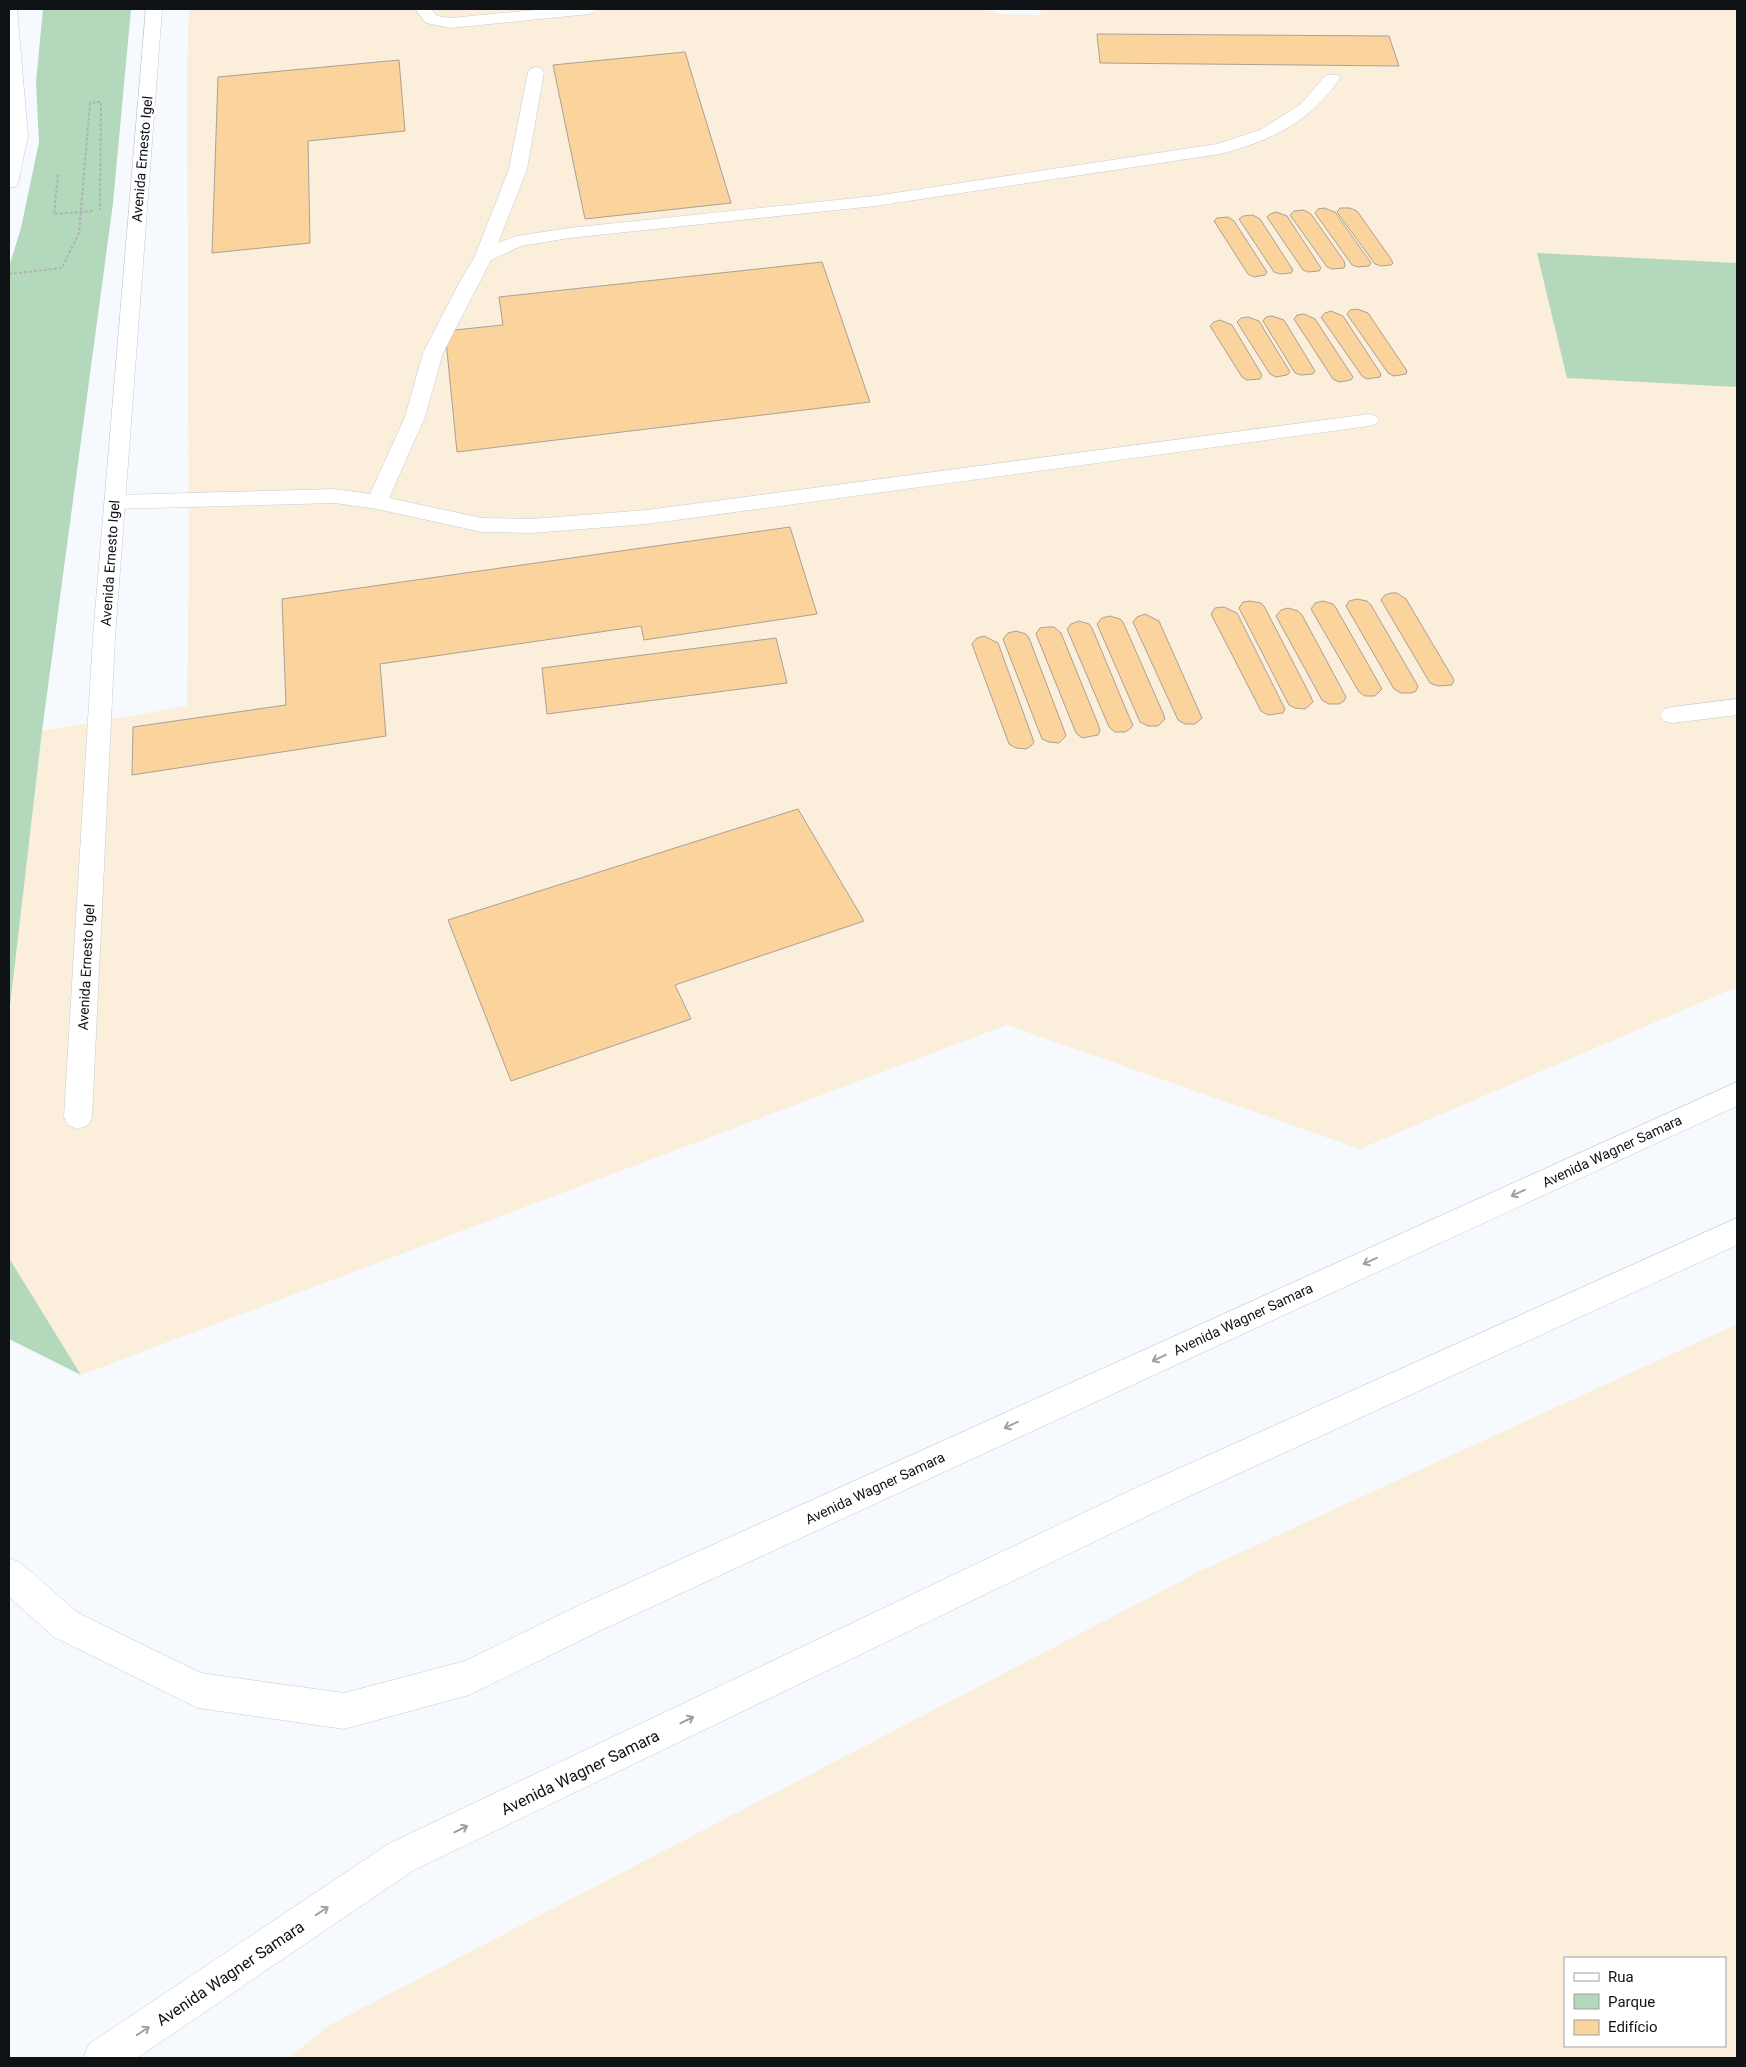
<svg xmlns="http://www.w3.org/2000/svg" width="1746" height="2067" font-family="Roboto,sans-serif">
  <rect width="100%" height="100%" fill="#f6fafe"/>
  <!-- industrial -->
  <g fill="#fbeeda" fill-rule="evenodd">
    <path d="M 189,9 L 985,9 L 1002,14 L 1042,15 L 1039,9 L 1737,9 L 1737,987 L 1360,1149 L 1007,1025 L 81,1375 L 9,1258 L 9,1015 L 42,731 L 187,706 L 189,568 L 187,69 Z"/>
    <path d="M 1737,1324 L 1737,2058 L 289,2058 L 328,2026 L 1200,1571 ZM 1565,1958 L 1725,1958 L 1725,2046 L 1565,2046 Z"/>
  </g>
  <!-- green -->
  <g fill="#b3d8bb">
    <path d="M 43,9 L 131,9 L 113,203 L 42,731 L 9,1015 L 9,267 L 21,228 L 39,142 L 36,82 Z"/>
    <path d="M 1537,253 L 1737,263 L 1737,387 L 1567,378 Z"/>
    <path d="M 9,1258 L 81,1375 L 9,1339 Z"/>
  </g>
  <!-- building -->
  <g fill="#fad39d" stroke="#a9a198">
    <path d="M 1097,34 L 1389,36 L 1399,66 L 1100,63 Z"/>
    <path d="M 685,52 L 731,203 L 585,219 L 553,65 Z"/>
    <path d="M 399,60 L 405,131 L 308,141 L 310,243 L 212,253 L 218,77 Z"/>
    <path d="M 1324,208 L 1335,212 L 1371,263 L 1369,266 L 1358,267 L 1352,265 L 1315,213 L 1318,209 Z"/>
    <path d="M 1340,208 L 1350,208 L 1357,211 L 1391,259 L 1393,263 L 1391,265 L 1381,266 L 1375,264 L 1337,212 Z"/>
    <path d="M 1304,210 L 1311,214 L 1344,261 L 1345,265 L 1344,268 L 1332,269 L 1327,267 L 1290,215 L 1294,211 Z"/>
    <path d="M 1276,212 L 1287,216 L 1321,268 L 1319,271 L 1308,272 L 1303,270 L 1267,217 L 1270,214 Z"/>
    <path d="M 1253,215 L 1260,219 L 1293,270 L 1291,273 L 1280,274 L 1274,272 L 1239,219 L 1243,216 Z"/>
    <path d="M 1228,217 L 1234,221 L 1265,269 L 1267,272 L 1265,275 L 1254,277 L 1248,274 L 1214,221 L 1217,218 Z"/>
    <path d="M 822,262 L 870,402 L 457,452 L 445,331 L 503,325 L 499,297 Z"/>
    <path d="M 1357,309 L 1368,313 L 1407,371 L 1406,374 L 1394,376 L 1388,373 L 1347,314 L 1350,310 Z"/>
    <path d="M 1331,311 L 1343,316 L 1381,374 L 1380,377 L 1367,379 L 1362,376 L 1321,317 L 1325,313 Z"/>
    <path d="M 1304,314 L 1315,319 L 1353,377 L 1351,380 L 1339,382 L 1333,379 L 1294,319 L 1297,315 Z"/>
    <path d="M 1272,316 L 1284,320 L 1315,371 L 1313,374 L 1301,375 L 1295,373 L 1263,321 L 1266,317 Z"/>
    <path d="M 1248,317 L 1259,321 L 1290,372 L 1287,375 L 1276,377 L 1270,374 L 1237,322 L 1241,318 Z"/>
    <path d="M 1220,320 L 1232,325 L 1262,375 L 1260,379 L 1247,380 L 1242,377 L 1210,326 L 1214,322 Z"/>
    <path d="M 790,527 L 817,614 L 644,640 L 641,626 L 380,664 L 386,736 L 132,775 L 133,727 L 286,705 L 282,599 Z"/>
    <path d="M 1391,593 L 1397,593 L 1406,599 L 1454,680 L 1452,685 L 1438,686 L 1430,683 L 1381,600 L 1385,595 Z"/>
    <path d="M 1357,599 L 1367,601 L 1371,605 L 1415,681 L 1418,686 L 1416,691 L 1411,693 L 1401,693 L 1394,689 L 1346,606 L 1349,601 Z"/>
    <path d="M 1250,601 L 1261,603 L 1264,606 L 1310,695 L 1313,702 L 1305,709 L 1295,708 L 1289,705 L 1239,608 L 1243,602 Z"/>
    <path d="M 1323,601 L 1333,604 L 1336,608 L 1382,689 L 1375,696 L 1365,696 L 1359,692 L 1311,609 L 1315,603 Z"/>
    <path d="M 1224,607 L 1237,613 L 1285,709 L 1283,713 L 1268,715 L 1261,711 L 1211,614 L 1215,608 Z"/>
    <path d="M 1288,608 L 1298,611 L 1302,615 L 1346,697 L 1344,701 L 1339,704 L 1329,704 L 1322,700 L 1276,616 L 1281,610 Z"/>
    <path d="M 1145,614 L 1159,621 L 1202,718 L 1195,724 L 1185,724 L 1178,720 L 1133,622 L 1137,617 Z"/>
    <path d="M 1110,616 L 1120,619 L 1123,622 L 1163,713 L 1165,719 L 1158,726 L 1148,726 L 1140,722 L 1097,624 L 1102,618 Z"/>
    <path d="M 1079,621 L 1089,624 L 1092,628 L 1130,719 L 1133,725 L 1130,729 L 1125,732 L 1115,732 L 1109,727 L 1067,629 L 1071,624 Z"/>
    <path d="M 1048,627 L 1054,627 L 1061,633 L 1098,724 L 1100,731 L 1098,735 L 1082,738 L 1076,733 L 1036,634 L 1040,628 Z"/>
    <path d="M 1016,631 L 1026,634 L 1029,638 L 1064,730 L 1066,736 L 1059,743 L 1049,742 L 1042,739 L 1003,639 L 1008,633 Z"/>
    <path d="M 984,636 L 998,643 L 1034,742 L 1031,746 L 1026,749 L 1016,748 L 1009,744 L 972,644 L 977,638 Z"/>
    <path d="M 776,638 L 787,683 L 547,714 L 542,668 Z"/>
    <path d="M 798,809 L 864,921 L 675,985 L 691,1019 L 511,1081 L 448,920 Z"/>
  </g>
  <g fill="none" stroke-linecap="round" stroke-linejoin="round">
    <defs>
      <g id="lane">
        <path d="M 9,9 L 17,9 L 28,136 L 18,183 L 15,187 L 9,188 L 9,144 L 10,136 Z"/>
        <path d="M 415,9 L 431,9 L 437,16 L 451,18 L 545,9 L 597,9 L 594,12 L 589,14 L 451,28 L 426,23 Z"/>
        <path d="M 536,67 L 542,69 L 544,72 L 527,169 L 498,243 L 517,236 L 569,228 L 875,196 L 1217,144 L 1260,130 L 1301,104 L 1326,75 L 1338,75 L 1340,78 C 1310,122 1271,141 1220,154 L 875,206 L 569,238 L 521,246 L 491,260 L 443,353 L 425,417 L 389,498 L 482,518 L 531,519 L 647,510 L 1369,414 L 1376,416 L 1379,420 L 1376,424 L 1369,426 L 647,524 L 531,533 L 482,532 L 377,509 L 335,503 L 115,509 L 107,507 L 104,502 L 107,497 L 115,495 L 335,489 L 370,494 L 405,417 L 423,353 L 457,287 L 475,256 L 509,169 L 528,72 L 530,69 Z"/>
        <path d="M 1737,699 L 1737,715 L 1672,723 L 1664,721 L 1660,715 L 1664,709 L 1672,707 Z"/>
      </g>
      <g id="street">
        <path d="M 1737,1082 L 1737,1106 L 606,1628 L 469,1695 L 344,1729 L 198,1708 L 54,1637 L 9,1597 L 9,1558 L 21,1563 L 78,1613 L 201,1673 L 344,1693 L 465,1661 L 582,1604 Z"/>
        <path d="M 1737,1218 L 1737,1245 L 1166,1507 L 414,1870 L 137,2058 L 83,2058 L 89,2044 L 388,1844 L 1142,1485 Z"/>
      </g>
      <path id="secondary" d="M 146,9 L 162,9 L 115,637 L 92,1117 L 88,1125 L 78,1129 L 68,1125 L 64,1117 L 93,637 Z"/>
    </defs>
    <!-- lane casing -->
    <use href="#lane" stroke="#c3ccd5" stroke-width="1"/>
    <!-- street casing -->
    <use href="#street" stroke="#c3ccd5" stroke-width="1"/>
    <!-- secondary casing -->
    <use href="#secondary" stroke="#c3ccd5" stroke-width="1"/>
    <!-- path -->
    <path stroke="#aeb1b5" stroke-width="2" stroke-dasharray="3 2" stroke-linecap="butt" d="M 58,175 L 54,214 L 94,211"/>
    <!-- lane -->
    <use href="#lane" fill="#fff" fill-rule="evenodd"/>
    <!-- street -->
    <use href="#street" fill="#fff" fill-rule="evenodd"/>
    <!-- secondary -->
    <use href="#secondary" fill="#fff" fill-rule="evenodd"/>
    <!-- path-bridge -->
    <path stroke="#aeb1b5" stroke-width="2" stroke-dasharray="3 2" stroke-linecap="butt" d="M 9,274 L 62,268 L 79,233 L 90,103 L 101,102 L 100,210"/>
  </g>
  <!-- one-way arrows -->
  <defs><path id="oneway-shaft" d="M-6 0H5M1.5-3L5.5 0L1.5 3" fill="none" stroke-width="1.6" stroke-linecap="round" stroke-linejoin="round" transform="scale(1.25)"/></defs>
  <g stroke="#9fa0a1">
    <use href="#oneway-shaft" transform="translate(1518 1193) rotate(155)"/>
    <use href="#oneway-shaft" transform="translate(1370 1261) rotate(155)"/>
    <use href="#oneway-shaft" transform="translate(1159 1358) rotate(155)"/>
    <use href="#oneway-shaft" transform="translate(1011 1425) rotate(155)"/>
    <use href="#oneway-shaft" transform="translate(687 1720) rotate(-26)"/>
    <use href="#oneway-shaft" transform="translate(461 1829) rotate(-26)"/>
    <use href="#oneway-shaft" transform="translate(322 1911) rotate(-34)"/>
    <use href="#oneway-shaft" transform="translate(143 2031) rotate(-34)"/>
  </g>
  <g text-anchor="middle" stroke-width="4.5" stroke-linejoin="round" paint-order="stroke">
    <!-- street labels -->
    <g font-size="14" fill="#0f1215" stroke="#fff">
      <text transform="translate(142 159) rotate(-85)" y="5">Avenida Ernesto Igel</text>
      <text transform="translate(110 563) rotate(-86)" y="5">Avenida Ernesto Igel</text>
      <text transform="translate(86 967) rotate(-87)" y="5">Avenida Ernesto Igel</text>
      <text transform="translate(1612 1151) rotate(-25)" y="5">Avenida Wagner Samara</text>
      <text transform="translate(1243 1319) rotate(-25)" y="5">Avenida Wagner Samara</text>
      <text transform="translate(875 1488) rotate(-25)" y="5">Avenida Wagner Samara</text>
    </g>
    <!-- near-street labels -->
    <g font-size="16" fill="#0f1215" stroke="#fff">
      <text transform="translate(580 1772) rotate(-26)" y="6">Avenida Wagner Samara</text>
      <text transform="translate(230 1973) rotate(-34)" y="6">Avenida Wagner Samara</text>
    </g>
  </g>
  <!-- border -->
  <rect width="1746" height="2067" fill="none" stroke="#0f1215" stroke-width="20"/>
  <!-- legend -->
  <rect x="1564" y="1957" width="162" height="90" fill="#ffffff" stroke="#9fa0a1"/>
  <rect x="1574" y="1973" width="25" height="8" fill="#ffffff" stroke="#9fa0a1"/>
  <text x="1608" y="1982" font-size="15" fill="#0f1215">Rua</text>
  <rect x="1574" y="1994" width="25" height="15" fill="#b3d8bb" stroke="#9fa0a1"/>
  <text x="1608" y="2007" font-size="15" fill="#0f1215">Parque</text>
  <rect x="1574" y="2020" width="25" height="15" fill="#fad39d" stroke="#9fa0a1"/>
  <text x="1608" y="2032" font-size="15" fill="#0f1215">Edifício</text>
</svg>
